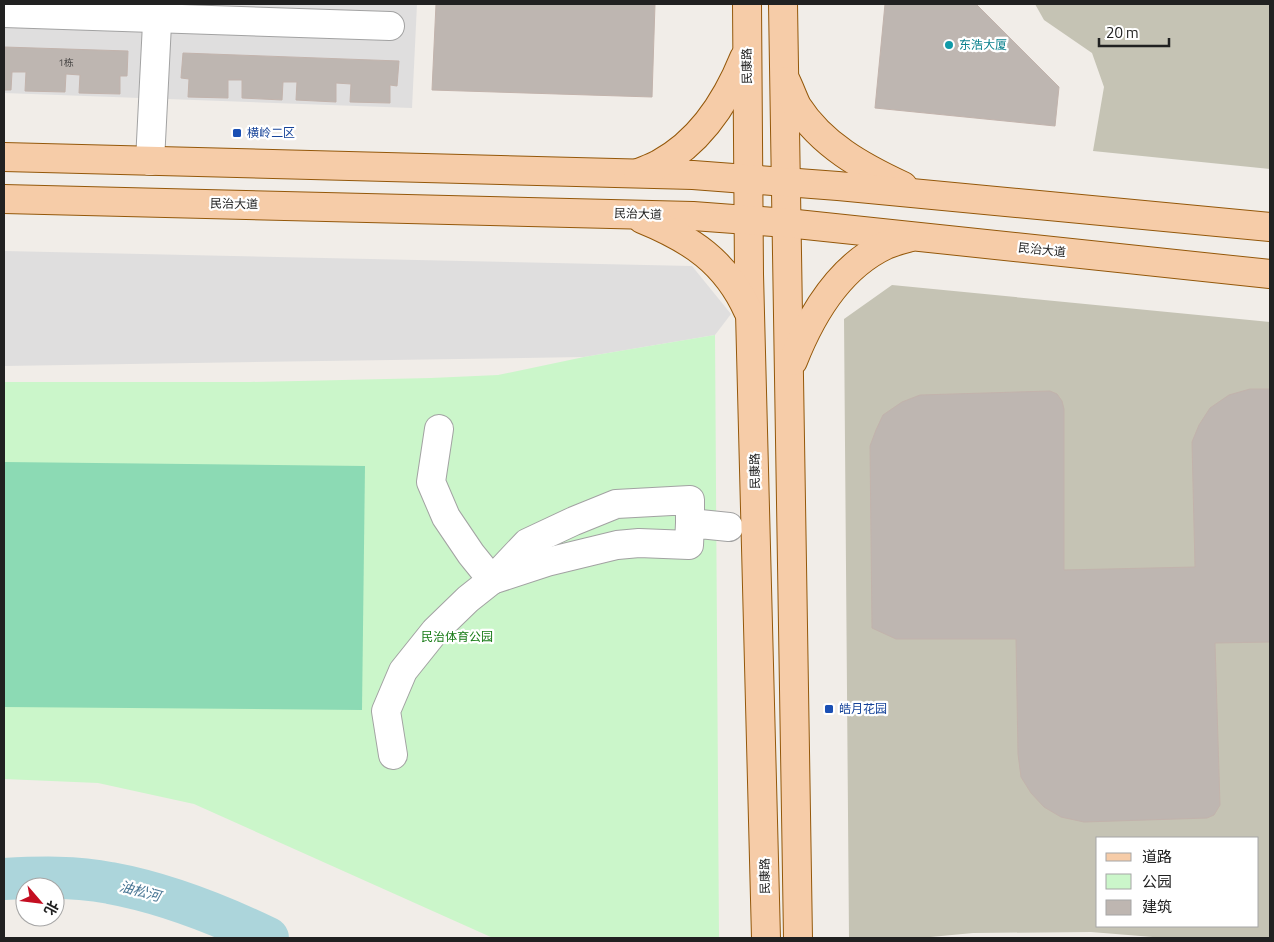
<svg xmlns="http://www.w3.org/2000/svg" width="1274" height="942" font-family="'Titillium Web','Noto Sans SC',sans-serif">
  <rect width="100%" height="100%" fill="#f1ede8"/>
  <!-- residential -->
  <g fill="#dfdede">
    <path d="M 4,4 L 417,4 L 412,108 L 4,93 Z"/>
    <path d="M 4,251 L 692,266 L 731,314 L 715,335 L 584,357 L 4,366 Z"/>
  </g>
  <!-- construction -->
  <g fill="#c5c3b4" fill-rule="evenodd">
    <path d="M 1035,4 L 1270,4 L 1270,169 L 1093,151 L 1104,87 L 1092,53 L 1044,20 Z"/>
    <path d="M 892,285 L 1270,322 L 1270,938 L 1165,938 L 1091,932 L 973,933 L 920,938 L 849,938 L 844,319 ZM 1098,838 L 1258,838 L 1258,926 L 1098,926 Z"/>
  </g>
  <!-- park -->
  <path fill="#cbf6ca" d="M 715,335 L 719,938 L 493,938 L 194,804 L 98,783 L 4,779 L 4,382 L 250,382 L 431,378 L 498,375 L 584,357 Z"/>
  <!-- pitch -->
  <path fill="#8cdab4" d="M 4,462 L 365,466 L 362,710 L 4,707 Z"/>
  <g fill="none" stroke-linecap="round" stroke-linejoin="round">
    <!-- river -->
    <path stroke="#acd5db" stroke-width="42" d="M 4,879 C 39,877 76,876 110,883 C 165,893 218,914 268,938"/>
  </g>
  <!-- building -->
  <g fill="#beb6b1" stroke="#c2b3ac">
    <path d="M 436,4 L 655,4 L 652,97 L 432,90 Z"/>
    <path d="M 885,4 L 976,4 L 1059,87 L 1055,126 L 875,108 Z"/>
    <path d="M 4,47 L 128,51 L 127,76 L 120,76 L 120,94 L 79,93 L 80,75 L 66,74 L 65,92 L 25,91 L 26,72 L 12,72 L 11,90 L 4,90 Z"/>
    <path d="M 183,53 L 399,61 L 397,86 L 390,85 L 390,103 L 350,102 L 351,84 L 336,83 L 336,102 L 296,100 L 297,82 L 283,82 L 282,100 L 242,98 L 242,80 L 228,80 L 228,98 L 188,97 L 189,79 L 181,78 Z"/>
    <path d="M 1250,389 L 1270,389 L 1270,642 L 1215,643 L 1220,805 L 1214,815 L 1207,818 L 1084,822 L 1061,817 L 1044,807 L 1031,793 L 1021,777 L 1018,754 L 1016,639 L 896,639 L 872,628 L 870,446 L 876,430 L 883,415 L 902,402 L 920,395 L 1050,391 L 1057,394 L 1062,401 L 1064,409 L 1064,570 L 1195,567 L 1192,442 L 1199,425 L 1210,408 L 1229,395 Z"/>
  </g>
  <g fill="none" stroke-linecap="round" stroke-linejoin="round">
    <defs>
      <g id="minor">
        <path d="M 4,13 L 390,26"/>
        <path d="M 150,161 L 158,4"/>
        <path d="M 439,429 L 431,482 L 446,517 L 471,554 L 492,580"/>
        <path d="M 495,579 L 547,562 L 617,545 L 639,543 L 689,545 L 690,523 L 729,527"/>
        <path d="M 393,755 L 386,711 L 403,671 L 435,631 L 468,599 L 492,580 L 527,543 L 574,521 L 616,504 L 690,500 L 690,523"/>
      </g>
      <g id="major">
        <path d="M 747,4 L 749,274 L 766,938"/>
        <path d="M 783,4 L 798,938"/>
        <path d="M 786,81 C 790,89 793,98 797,106 C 822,145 862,167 903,186"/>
        <path d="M 4,157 L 693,175 L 838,186 L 1270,227"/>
        <path d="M 638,173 C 645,170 652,168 659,164 C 700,142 727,100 744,58"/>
        <path d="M 4,199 L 693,216 L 787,223 L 1270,274"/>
        <path d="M 642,219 C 691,239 726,262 748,311"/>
        <path d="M 793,361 C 811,315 839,267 886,245 C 893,242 900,240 908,238"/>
      </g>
    </defs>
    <!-- minor casing -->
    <use href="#minor" stroke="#a2a2a2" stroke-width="30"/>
    <!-- major casing -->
    <use href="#major" stroke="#94580a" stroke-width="30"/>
    <!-- minor -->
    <use href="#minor" stroke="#fff" stroke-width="28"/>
    <!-- major -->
    <use href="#major" stroke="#f6cca8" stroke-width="28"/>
  </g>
  <!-- markers -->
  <circle fill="#0f9aa8" stroke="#fff" stroke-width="2" cx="949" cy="45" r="5"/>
  <g fill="#1a4fb4" stroke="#fff" stroke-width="2">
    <rect x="232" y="128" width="10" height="10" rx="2.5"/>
    <rect x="824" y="704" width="10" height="10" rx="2.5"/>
  </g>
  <g text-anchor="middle" stroke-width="4.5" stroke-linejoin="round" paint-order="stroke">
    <!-- number labels -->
    <g font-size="10" fill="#484645">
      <text x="66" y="66">1栋</text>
    </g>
    <!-- culture labels -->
    <g font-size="12" fill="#0d838f" stroke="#fff" text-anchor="start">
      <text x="959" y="49">东浩大厦</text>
    </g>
    <!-- street labels -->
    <g font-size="12" fill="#212121" stroke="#fff">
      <text transform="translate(747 66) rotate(-91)" y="4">民康路</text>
      <text transform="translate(234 204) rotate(1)" y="4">民治大道</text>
      <text transform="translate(638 214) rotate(2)" y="4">民治大道</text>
      <text transform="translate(1042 250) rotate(6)" y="4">民治大道</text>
      <text transform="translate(755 471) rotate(-91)" y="4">民康路</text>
      <text transform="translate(765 876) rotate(-91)" y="4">民康路</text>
    </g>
    <!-- transit labels -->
    <g font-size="12" fill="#164399" stroke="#fff" text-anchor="start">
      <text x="247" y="137">横岭二区</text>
      <text x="839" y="713">皓月花园</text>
    </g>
    <!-- park labels -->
    <g font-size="12" fill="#167a14" stroke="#fff">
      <text x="457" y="641">民治体育公园</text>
    </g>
    <!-- water labels -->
    <g font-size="14" font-style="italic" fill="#497694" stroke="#fff">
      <text transform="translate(140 891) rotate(15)" y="5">油松河</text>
    </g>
  </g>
  <!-- border -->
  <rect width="1274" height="942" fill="none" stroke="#212121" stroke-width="10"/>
  <!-- legend -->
  <rect x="1096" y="837" width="162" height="90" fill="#ffffff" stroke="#a6a6a6"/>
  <rect x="1106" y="853" width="25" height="8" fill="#f6cca8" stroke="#a6a6a6"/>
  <text x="1142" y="862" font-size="15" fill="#212121">道路</text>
  <rect x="1106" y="874" width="25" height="15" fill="#cbf6ca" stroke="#a6a6a6"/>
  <text x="1142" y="887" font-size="15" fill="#212121">公园</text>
  <rect x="1106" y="900" width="25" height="15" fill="#beb6b1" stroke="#a6a6a6"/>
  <text x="1142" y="912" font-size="15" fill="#212121">建筑</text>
  <!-- north arrow -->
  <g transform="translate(40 902) rotate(118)"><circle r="24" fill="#ffffff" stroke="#a6a6a6"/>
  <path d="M0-4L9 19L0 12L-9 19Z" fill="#c40e21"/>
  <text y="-8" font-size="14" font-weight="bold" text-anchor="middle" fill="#212121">北</text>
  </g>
  <!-- scale -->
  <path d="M1099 38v8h70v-8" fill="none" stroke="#212121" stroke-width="2.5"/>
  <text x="1106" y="38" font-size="15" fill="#212121" stroke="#ffffff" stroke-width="4" paint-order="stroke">20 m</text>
</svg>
